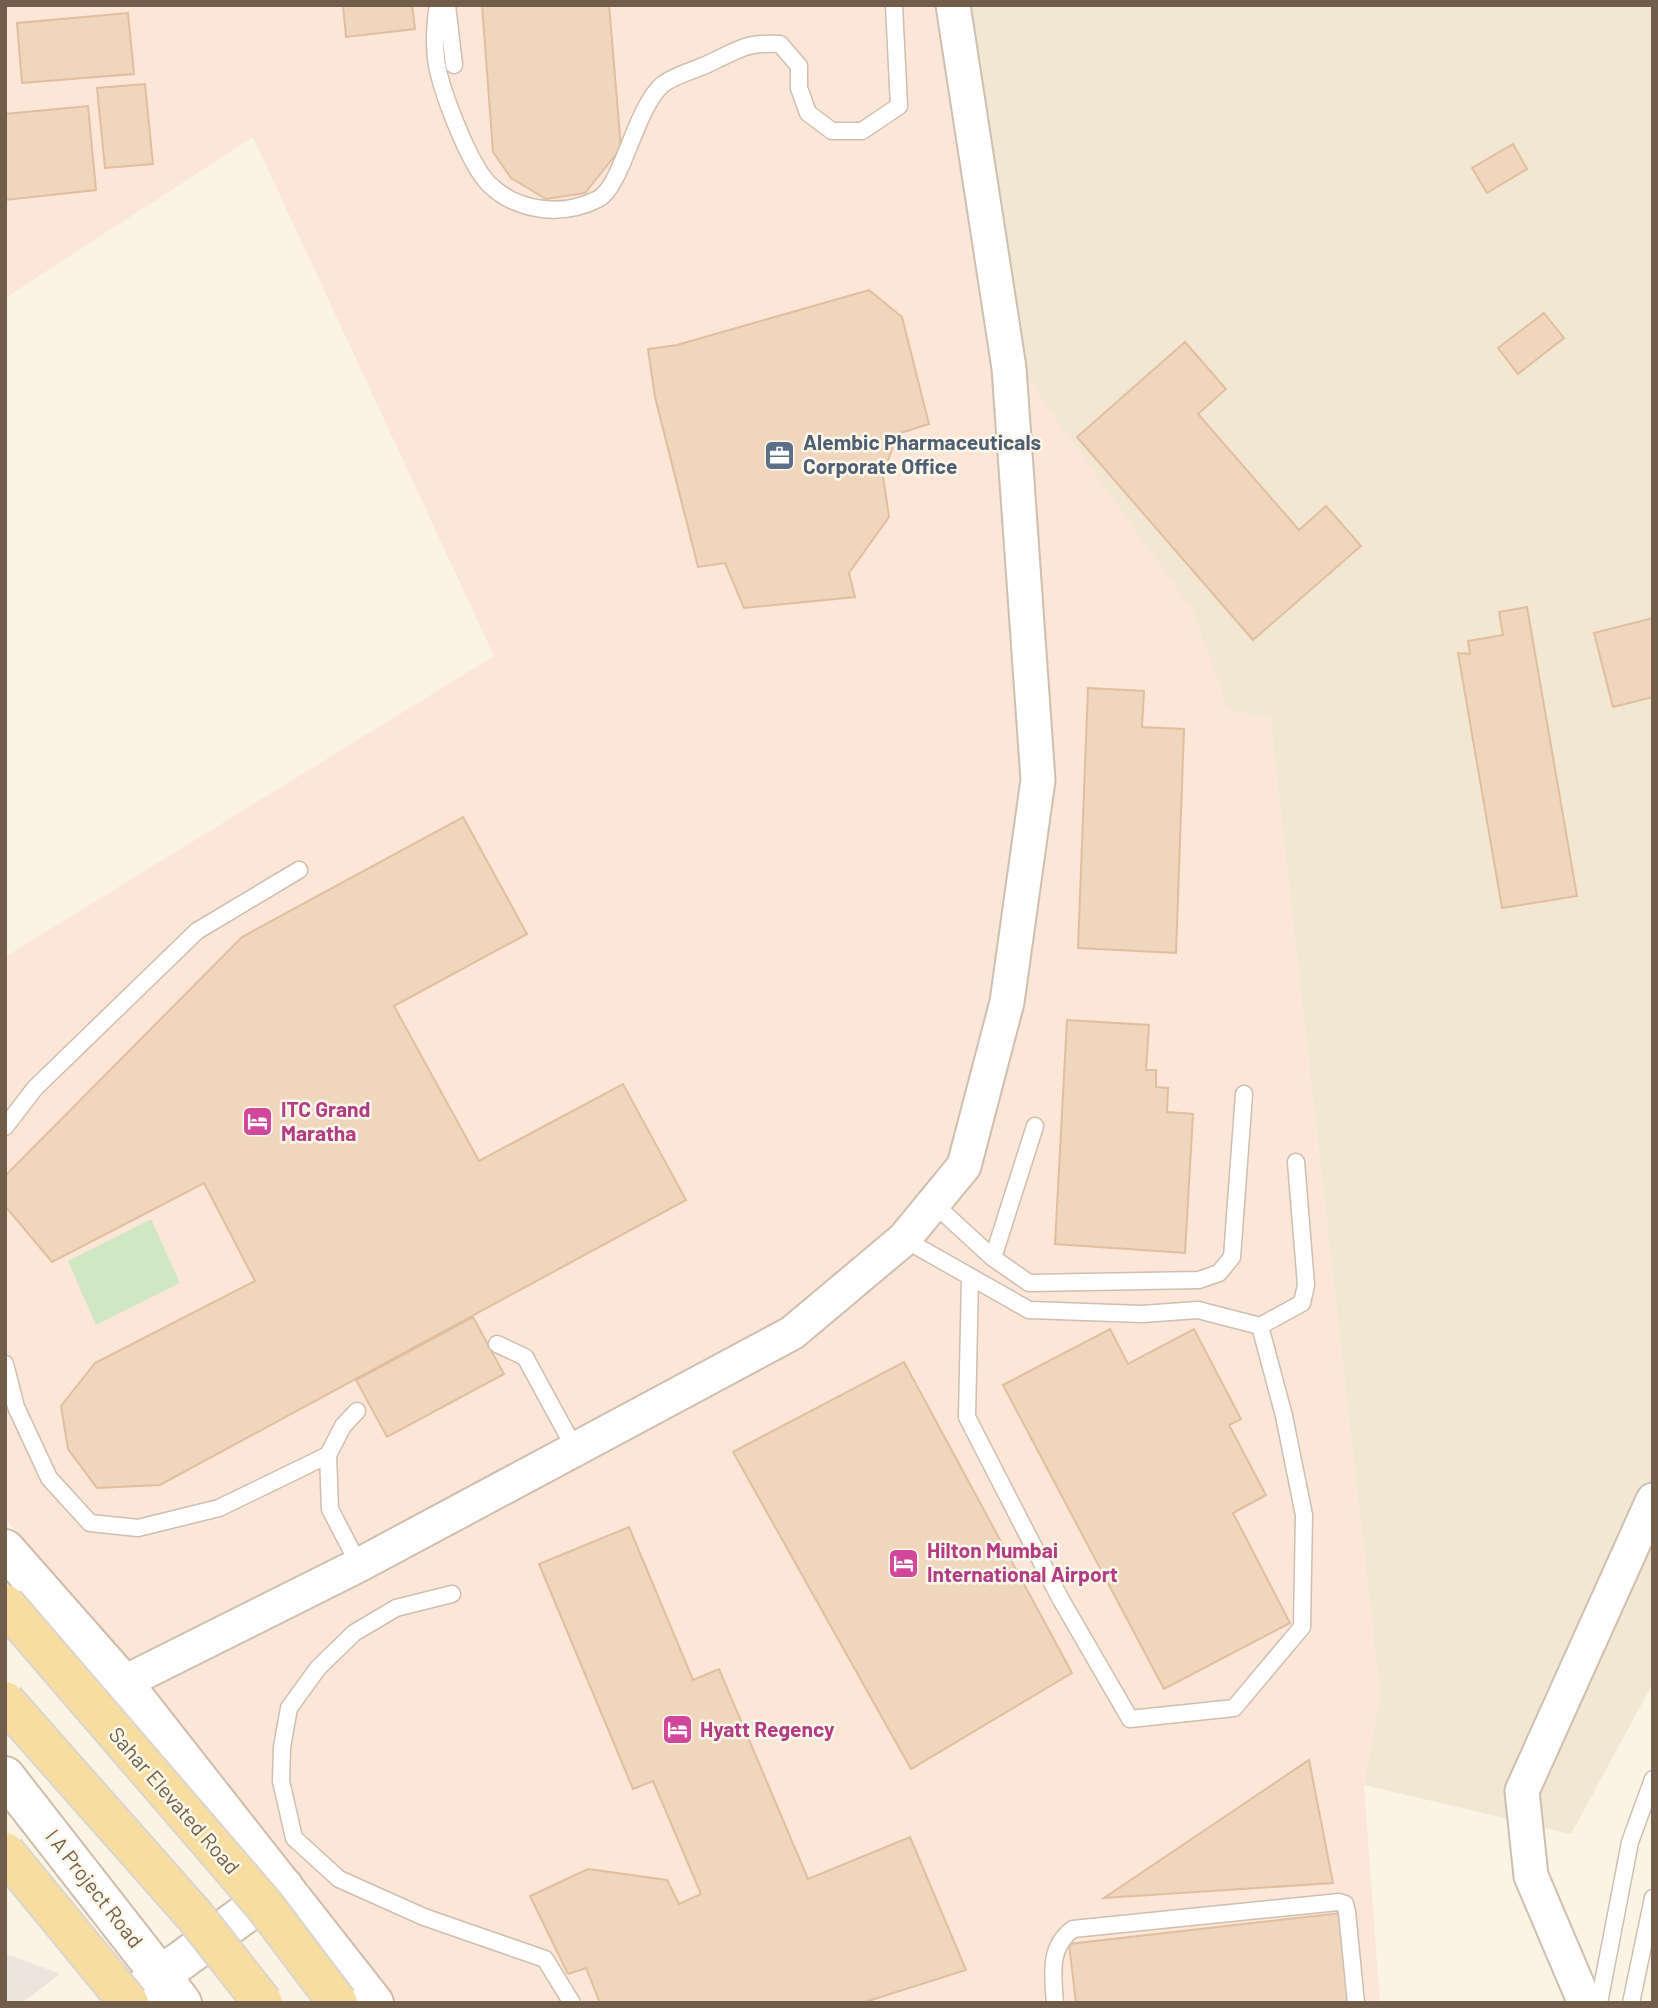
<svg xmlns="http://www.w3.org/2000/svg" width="1658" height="2008" font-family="Barlow,sans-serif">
  <rect width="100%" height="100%" fill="#fbf4e4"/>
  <!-- residential -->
  <path fill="#f2e7d3" d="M 964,5 L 1653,5 L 1653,1683 L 1571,1834 L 1364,1785 L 1380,1695 L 1270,718 L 1228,710 L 1192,610 L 1009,368 Z"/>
  <!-- commercial -->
  <path fill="#fbe6d8" d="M 5,5 L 963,5 L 1003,344 L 1192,610 L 1228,709 L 1270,718 L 1380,1695 L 1364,1785 L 1380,2003 L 395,2003 L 308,1885 L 5,1518 L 5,957 L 494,656 L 253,137 L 5,298 Z"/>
  <!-- industrial -->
  <path fill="#ebe5de" d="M 5,1953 L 60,1974 L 22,2003 L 5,2003 Z"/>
  <!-- green -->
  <path fill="#cfe8c3" d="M 151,1219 L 180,1283 L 96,1325 L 68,1261 Z"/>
  <!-- building -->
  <g fill="#efd6bd" stroke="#e1be9e" stroke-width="2">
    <path d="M 343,5 L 412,5 L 415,29 L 346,37 Z"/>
    <path d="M 482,5 L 609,5 L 621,148 L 585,193 L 546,199 L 511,178 L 493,152 Z"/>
    <path d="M 128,13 L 134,74 L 22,83 L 17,23 Z"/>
    <path d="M 145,84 L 153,164 L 105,168 L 97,88 Z"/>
    <path d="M 88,106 L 96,190 L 5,200 L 5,114 Z"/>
    <path d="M 1513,144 L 1527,169 L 1487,193 L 1472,168 Z"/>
    <path d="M 869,290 L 902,317 L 929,424 L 897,434 L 883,476 L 889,517 L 849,573 L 855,597 L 744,608 L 725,563 L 698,567 L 655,397 L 648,349 L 677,345 Z"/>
    <path d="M 1544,313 L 1564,338 L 1518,374 L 1498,348 Z"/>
    <path d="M 1185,342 L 1226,389 L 1198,414 L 1299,530 L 1326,506 L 1361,546 L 1253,640 L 1077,437 Z"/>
    <path d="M 1527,607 L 1577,896 L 1502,908 L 1458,653 L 1470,654 L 1468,641 L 1503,635 L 1499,612 Z"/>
    <path d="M 1653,618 L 1653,697 L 1613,707 L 1594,633 Z"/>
    <path d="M 1088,688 L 1144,691 L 1142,727 L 1184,729 L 1176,953 L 1078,948 Z"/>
    <path d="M 463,817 L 527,934 L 394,1006 L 479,1161 L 623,1084 L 686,1200 L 160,1485 L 97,1488 L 68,1449 L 61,1406 L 95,1363 L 255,1281 L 204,1183 L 52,1262 L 5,1206 L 6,1175 L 242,937 Z"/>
    <path d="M 1067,1020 L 1149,1025 L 1146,1070 L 1156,1070 L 1156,1087 L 1168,1088 L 1167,1112 L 1193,1114 L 1185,1253 L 1055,1244 Z"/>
    <path d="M 473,1317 L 504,1374 L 387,1437 L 356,1380 Z"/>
    <path d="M 1110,1329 L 1128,1364 L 1194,1329 L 1241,1419 L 1229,1425 L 1266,1495 L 1233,1513 L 1290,1623 L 1164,1689 L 1003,1385 Z"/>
    <path d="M 904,1362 L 1072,1673 L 911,1769 L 733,1452 Z"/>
    <path d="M 629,1527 L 693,1680 L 719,1669 L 808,1879 L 910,1837 L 966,1970 L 862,2003 L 600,2003 L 586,1968 L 568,1974 L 530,1896 L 588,1869 L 667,1880 L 679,1904 L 701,1894 L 653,1781 L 633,1789 L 539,1564 Z"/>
    <path d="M 1309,1760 L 1333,1883 L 1104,1898 Z"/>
    <path d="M 1341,1913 L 1351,2003 L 1076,2003 L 1069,1944 Z"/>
  </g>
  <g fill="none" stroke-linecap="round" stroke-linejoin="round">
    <defs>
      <g id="service">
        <path d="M 438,5 C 435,23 434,41 436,58 C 439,87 469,164 489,184 C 517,212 563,217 598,199 C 622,187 635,109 662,85 C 674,75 696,70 710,63 C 740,49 746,42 780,44 L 799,66 L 799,88 L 808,113 L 832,131 L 862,131 L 899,106 L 894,5"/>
        <path d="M 447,5 L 454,65"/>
        <path d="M 5,1127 L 35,1088 L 197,931 L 299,870"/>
        <path d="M 933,1203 L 993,1258 L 1029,1283 L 1199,1280 L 1219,1273 L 1232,1257 L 1244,1094"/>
        <path d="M 904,1239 L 1029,1310 L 1142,1314 L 1198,1310 L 1260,1326 L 1284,1416 L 1304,1515 L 1302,1627 L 1234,1708 L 1130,1719 L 1060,1598 L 967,1417 L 970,1277"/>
        <path d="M 993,1258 L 1035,1126"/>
        <path d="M 1260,1326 L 1302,1303 L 1306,1285 L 1296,1162"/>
        <path d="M 497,1344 L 525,1357 L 574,1447"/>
        <path d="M 5,1364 L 16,1407 L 49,1478 L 90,1523 L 138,1528 L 219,1508 L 328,1455"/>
        <path d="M 357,1411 L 343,1426 L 328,1455 L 330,1509 L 359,1565"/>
        <path d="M 452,1594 L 396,1608 L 354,1633 L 318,1668 L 289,1708 L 282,1747 L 281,1781 L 294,1838 L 339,1879 L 424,1917 L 545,1959 L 572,2003"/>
        <path d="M 1055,2003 C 1053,1975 1048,1947 1073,1929 L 1339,1902 L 1345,1904 L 1347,1912 L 1356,2003"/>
        <path d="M 1599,2003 L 1630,1842 L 1653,1779"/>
        <path d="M 1631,2003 L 1653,1898"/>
      </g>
      <g id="minor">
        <path d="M 123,1683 L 359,1565 L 792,1333 L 904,1239 L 964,1166 L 1007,1002 L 1038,780 L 1009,368 L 953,5"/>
        <path d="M 1585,2003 L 1531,1876 L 1522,1791 L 1653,1500"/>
      </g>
      <path id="tertiary" d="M 123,2003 L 283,1886"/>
      <g id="secondary">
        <path d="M 5,1549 L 123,1683 L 374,2003"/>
        <path d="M 5,1776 L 182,2003"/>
      </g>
    </defs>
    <!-- service casing -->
    <use href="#service" stroke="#cebfae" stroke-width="19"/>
    <!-- minor casing -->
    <use href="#minor" stroke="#cebfae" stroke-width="37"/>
    <!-- tertiary casing -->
    <use href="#tertiary" stroke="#cebfae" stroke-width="42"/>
    <!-- secondary casing -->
    <use href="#secondary" stroke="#cfbda9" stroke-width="42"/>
    <!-- service -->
    <use href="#service" stroke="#fff" stroke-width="16"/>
    <!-- minor -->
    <use href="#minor" stroke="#fff" stroke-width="33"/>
    <!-- tertiary -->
    <use href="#tertiary" stroke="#fff" stroke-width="38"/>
    <!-- secondary -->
    <use href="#secondary" stroke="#fff" stroke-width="38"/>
    <defs>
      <g id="primary-bridge">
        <path d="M 5,1604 L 264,1905 L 338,2003"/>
        <path d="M 5,1701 L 194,1915 L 263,2003"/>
        <path d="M 5,1852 L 129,2003"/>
      </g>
    </defs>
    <!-- primary-bridge casing -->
    <use href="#primary-bridge" stroke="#dad5d0" stroke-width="42" stroke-linecap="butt"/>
    <!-- primary-bridge -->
    <use href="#primary-bridge" stroke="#f7dea0" stroke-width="38"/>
  </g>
  <!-- icons -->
  <defs>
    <symbol id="office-square" viewBox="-11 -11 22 22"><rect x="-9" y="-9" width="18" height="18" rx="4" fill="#5c6f8a" stroke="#fef8ea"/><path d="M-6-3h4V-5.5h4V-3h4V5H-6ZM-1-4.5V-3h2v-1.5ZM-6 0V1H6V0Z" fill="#fff"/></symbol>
    <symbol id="hotel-square" viewBox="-11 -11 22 22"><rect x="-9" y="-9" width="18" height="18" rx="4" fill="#d1479c" stroke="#fef8ea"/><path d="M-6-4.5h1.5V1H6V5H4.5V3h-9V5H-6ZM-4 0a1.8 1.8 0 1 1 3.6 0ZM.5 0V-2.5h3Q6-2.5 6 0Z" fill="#fff"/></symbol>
  </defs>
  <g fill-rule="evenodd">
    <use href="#office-square" x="762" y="438" width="35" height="35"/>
    <use href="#hotel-square" x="240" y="1104" width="35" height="35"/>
    <use href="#hotel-square" x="886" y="1546" width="35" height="35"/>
    <use href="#hotel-square" x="660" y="1712" width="35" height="35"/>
  </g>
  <g text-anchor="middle" stroke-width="5" stroke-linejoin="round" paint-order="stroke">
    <!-- service labels -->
    <g font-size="21" font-weight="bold" fill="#4e5e75" stroke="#fef8ea" text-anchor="start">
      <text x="803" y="450">Alembic Pharmaceuticals<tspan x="803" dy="24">Corporate Office</tspan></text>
    </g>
    <!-- hotel labels -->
    <g font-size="21" font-weight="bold" fill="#b23c85" stroke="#fef8ea" text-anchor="start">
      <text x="281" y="1117">ITC Grand<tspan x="281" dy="24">Maratha</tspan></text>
      <text x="927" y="1558">Hilton Mumbai<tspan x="927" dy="24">International Airport</tspan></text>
      <text x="700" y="1737">Hyatt Regency</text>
    </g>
    <!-- street labels -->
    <g font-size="21" fill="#725d4b" stroke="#fef8ea">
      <text transform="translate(174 1801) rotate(49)" y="7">Sahar Elevated Road</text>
      <text transform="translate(94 1889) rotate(52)" y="7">I A Project Road</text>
    </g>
  </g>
  <!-- border -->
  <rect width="1658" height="2008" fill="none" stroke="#725d4b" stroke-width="14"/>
</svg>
